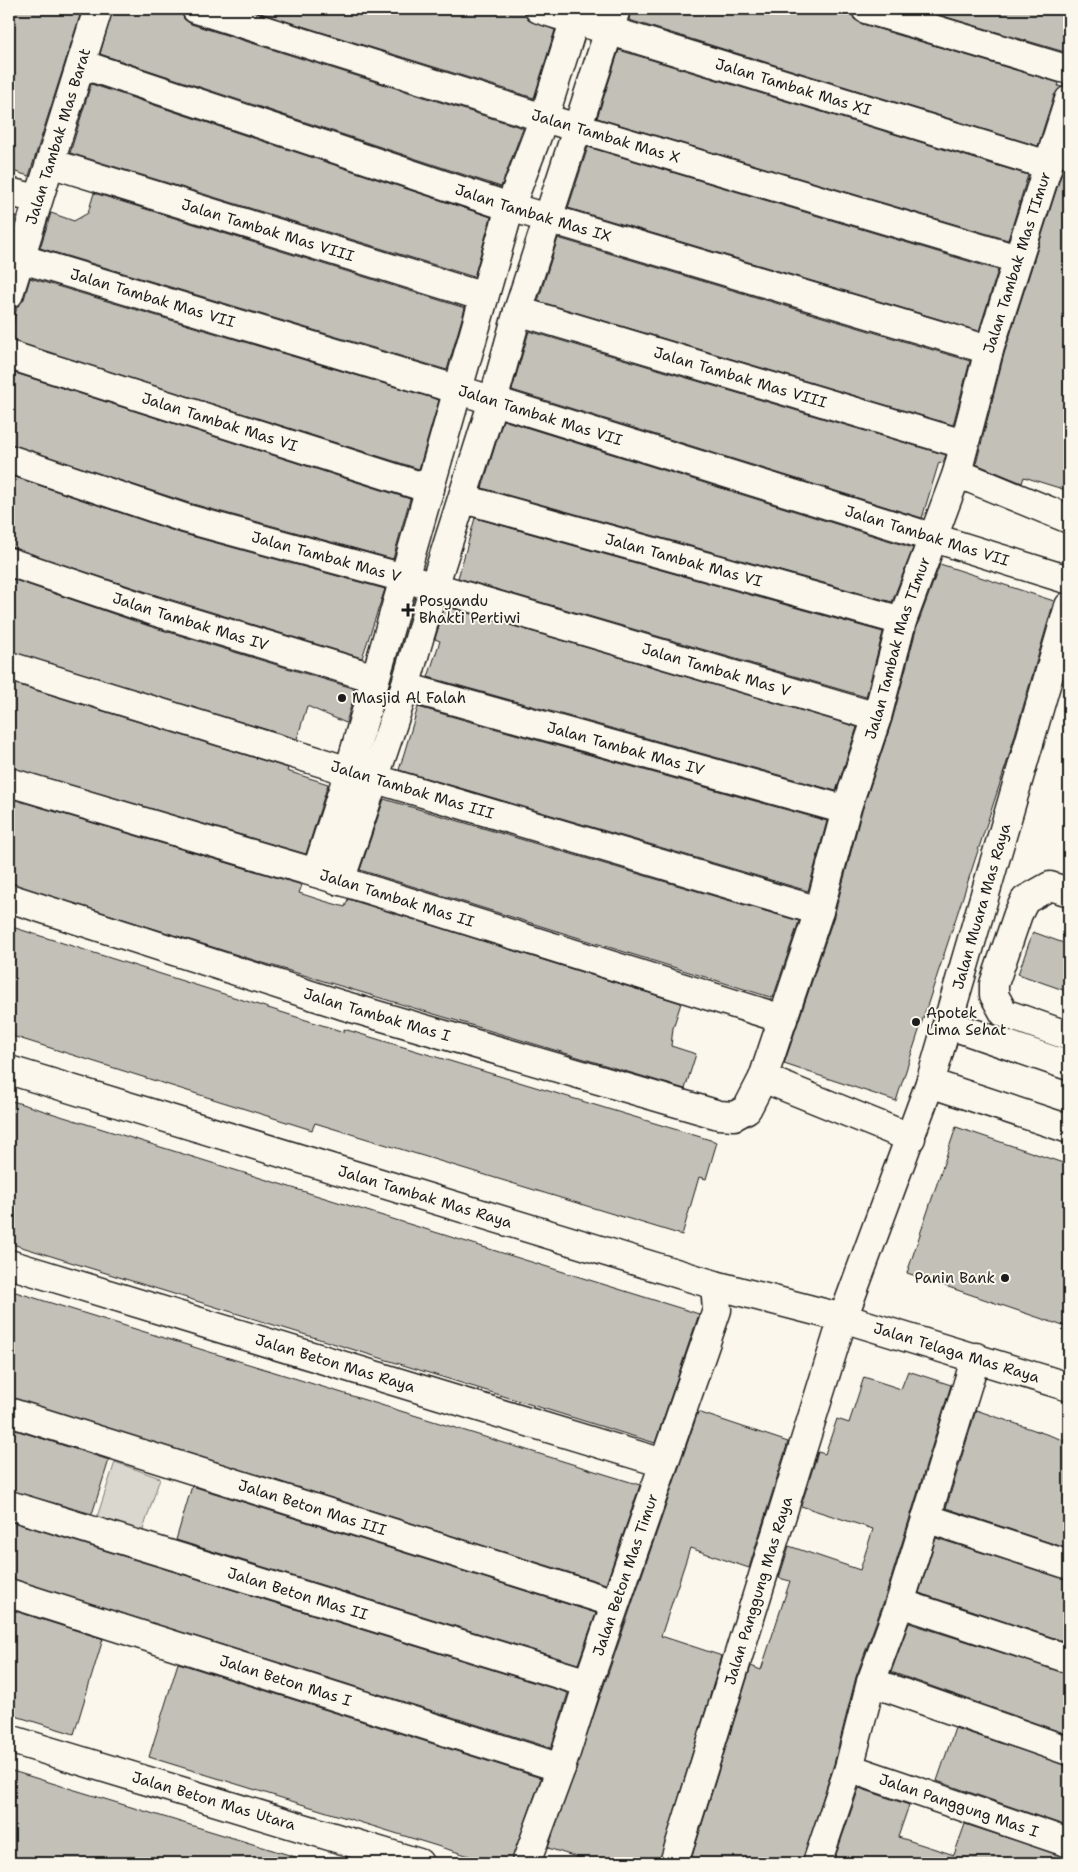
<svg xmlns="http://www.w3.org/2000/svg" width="1078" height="1872" font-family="'Shantell Sans',sans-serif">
  <rect width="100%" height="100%" fill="#fbf7ec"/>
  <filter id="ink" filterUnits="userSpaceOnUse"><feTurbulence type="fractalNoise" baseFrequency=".02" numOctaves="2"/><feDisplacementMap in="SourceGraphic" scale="10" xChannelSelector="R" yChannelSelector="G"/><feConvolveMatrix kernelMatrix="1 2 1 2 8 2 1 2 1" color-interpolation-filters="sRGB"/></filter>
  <g filter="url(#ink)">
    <!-- green -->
    <path fill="#dad7ce" stroke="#7b7a75" d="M 115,1462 L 160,1478 L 142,1533 L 97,1517 Z"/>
    <!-- building -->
    <g fill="#c3c0b8" stroke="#1c1c1c">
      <path d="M 9,9 L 82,9 L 29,176 L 9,170 Z"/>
      <path d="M 113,9 L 181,9 L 184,19 L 191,24 L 523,128 L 501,187 L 100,54 Z"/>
      <path d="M 247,9 L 524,9 L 528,20 L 555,30 L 534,98 Z"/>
      <path d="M 631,9 L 851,9 L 854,19 L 862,24 L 1059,83 L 1058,86 L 1062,87 L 1054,95 L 1038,146 L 629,20 Z"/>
      <path d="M 919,9 L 1069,9 L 1069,48 L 1068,53 Z"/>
      <path d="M 619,50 L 1028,175 L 1008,240 L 597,118 Z"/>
      <path d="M 91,84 L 491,217 L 474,277 L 70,153 Z"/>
      <path d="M 588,147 L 998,270 L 979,331 L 568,208 Z"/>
      <path d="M 1069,150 L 1069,491 L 1024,477 L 1022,483 L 976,464 L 1004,354 Z"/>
      <path d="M 94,193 L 465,308 L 447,370 L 40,248 L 51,213 L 74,221 L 88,213 Z"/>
      <path d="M 558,238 L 970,361 L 953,425 L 538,301 Z"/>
      <path d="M 30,278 L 439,400 L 419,469 L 9,340 L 17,307 L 24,299 Z"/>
      <path d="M 529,331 L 946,455 L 943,463 L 939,462 L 922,518 L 512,390 Z"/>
      <path d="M 9,371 L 410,499 L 393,559 L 189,503 L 9,444 Z"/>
      <path d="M 503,420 L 913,548 L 892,602 L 482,488 Z"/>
      <path d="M 9,475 L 180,533 L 385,589 L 362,658 L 159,596 L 9,547 Z"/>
      <path d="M 475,518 L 883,632 L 866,697 L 458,578 Z"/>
      <path d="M 940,564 L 1054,601 L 1008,759 L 896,1101 L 784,1064 L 834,916 L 861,814 L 892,721 L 917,626 Z"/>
      <path d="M 9,578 L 149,626 L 356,689 L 346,723 L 307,706 L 297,739 L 9,651 Z"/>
      <path d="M 445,606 L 857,727 L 836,791 L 428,677 L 440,641 L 435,639 Z"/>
      <path d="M 9,682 L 288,768 L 287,771 L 328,784 L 306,854 L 9,767 Z"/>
      <path d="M 418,707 L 827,821 L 808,891 L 399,770 Z"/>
      <path d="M 9,798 L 302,885 L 299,893 L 324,901 L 345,907 L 348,899 L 681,1003 L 673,1028 L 671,1046 L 696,1054 L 685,1089 L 260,962 L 9,883 Z"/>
      <path d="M 384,799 L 799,921 L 773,998 L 360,870 Z"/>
      <path d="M 9,926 L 344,1032 L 344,1029 L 717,1142 L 706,1179 L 699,1177 L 682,1235 L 315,1123 L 312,1130 L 9,1035 Z"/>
      <path d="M 1033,932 L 1069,945 L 1069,992 L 1018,974 Z"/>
      <path d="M 9,1100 L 699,1314 L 655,1443 L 9,1243 Z"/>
      <path d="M 956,1127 L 1069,1165 L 1069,1328 L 907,1273 Z"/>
      <path d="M 9,1290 L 640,1485 L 606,1584 L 9,1397 Z"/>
      <path d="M 908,1371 L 951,1385 L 885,1598 L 856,1677 L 834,1764 L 802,1863 L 690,1863 L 751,1666 L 761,1670 L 790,1581 L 779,1578 L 789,1546 L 860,1570 L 873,1529 L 801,1506 L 818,1452 L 825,1454 L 837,1419 L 849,1423 L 864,1377 L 901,1389 Z"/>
      <path d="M 976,1410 L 1069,1442 L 1069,1549 L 946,1508 Z"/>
      <path d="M 698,1412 L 788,1442 L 749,1568 L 690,1548 L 661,1636 L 722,1656 L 659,1863 L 595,1863 L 548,1848 Z"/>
      <path d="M 9,1428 L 109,1460 L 92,1514 L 9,1490 Z"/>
      <path d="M 192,1486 L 596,1613 L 578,1664 L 176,1540 Z"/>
      <path d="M 9,1521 L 568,1693 L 551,1748 L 9,1578 Z"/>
      <path d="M 936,1538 L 1069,1580 L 1069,1643 L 919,1593 Z"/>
      <path d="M 9,1609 L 103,1639 L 74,1734 L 9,1714 Z"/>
      <path d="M 909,1623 L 1069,1674 L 1069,1735 L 891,1672 Z"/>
      <path d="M 178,1663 L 541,1778 L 511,1863 L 492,1863 L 149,1757 Z"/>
      <path d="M 955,1728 L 1069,1766 L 1069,1827 L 937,1781 Z"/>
      <path d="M 9,1770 L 299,1858 L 299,1863 L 9,1863 Z"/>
      <path d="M 859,1788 L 909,1805 L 898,1837 L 954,1855 L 965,1824 L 1069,1858 L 1069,1863 L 833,1863 Z"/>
    </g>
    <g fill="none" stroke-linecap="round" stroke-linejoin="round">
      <defs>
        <g id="street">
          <path id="s1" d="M 196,9 L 544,118 L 1017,259"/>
          <path id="s2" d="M 539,9 L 1048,165"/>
          <path d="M 866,9 L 1069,70"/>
          <path id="s3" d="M 81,64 L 510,207 L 989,350"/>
          <path id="s4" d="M 50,163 L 484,297"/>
          <path d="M 9,192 L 38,199"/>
          <path id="s5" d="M 9,255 L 459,390 L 1069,580"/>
          <path id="s6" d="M 9,294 L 98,9"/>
          <path id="s7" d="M 518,311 L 963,444"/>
          <path id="s8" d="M 9,355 L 430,489"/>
          <path id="s9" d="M 9,459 L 184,518 L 404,578 L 877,717"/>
          <path d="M 957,473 L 1069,519"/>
          <path id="s10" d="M 464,499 L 902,621"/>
          <path id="s11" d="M 9,562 L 154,611 L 375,678"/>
          <path id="s12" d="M 9,666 L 349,771 L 819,911"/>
          <path id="s13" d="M 405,687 L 846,810"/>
          <path id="s14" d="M 9,782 L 316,873 L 783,1019"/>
          <path d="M 316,873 L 349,771 L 510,207 L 544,118 L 578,9"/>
          <path d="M 340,881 L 405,687 L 434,587 L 493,401 L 518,311 L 616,9"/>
          <path d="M 1069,892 L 1050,886 L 1025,900 L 1018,914 L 994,984 L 994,995 L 1004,1013 L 1069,1036"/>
          <path id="s15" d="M 9,898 L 342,1005 L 719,1115 L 734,1116 L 747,1109 L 763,1078 L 819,911 L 846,810 L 877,717 L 902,621 L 957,473 L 989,350 L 1069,100"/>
          <path d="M 947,1024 L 1069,1066"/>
          <path id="s16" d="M 9,1070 L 715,1285 L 843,1318 L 1069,1387"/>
          <path d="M 763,1078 L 911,1138"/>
          <path d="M 930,1083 L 1069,1129"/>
          <path id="s17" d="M 9,1264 L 663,1463"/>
          <path id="s18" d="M 9,1412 L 615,1603"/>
          <path id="s19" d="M 9,1505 L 588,1683"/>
          <path d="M 926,1518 L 1069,1565"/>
          <path id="s20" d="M 9,1593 L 561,1768"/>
          <path d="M 900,1603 L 1069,1659"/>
          <path d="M 871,1682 L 1069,1751"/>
          <path id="s21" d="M 9,1739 L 419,1863"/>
          <path id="s22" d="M 849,1768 L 1069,1843"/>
          <path id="s23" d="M 526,1863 L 561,1768 L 588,1683 L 717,1310 L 715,1285"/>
          <path id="s24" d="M 674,1863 L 843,1318 L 930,1083 L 1069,606"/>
          <path d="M 817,1863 L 849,1768 L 871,1682 L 900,1603 L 976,1357"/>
        </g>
      </defs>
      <!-- street casing -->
      <use href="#street" stroke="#1c1c1c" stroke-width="31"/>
      <!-- street -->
      <use href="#street" stroke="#fbf7ec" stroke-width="28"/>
    </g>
  </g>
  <!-- markers -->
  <g fill="#1c1c1c" stroke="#fbf7ec" stroke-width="2">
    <path d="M405.5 602.5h5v5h5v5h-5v5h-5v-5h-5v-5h5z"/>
    <circle cx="342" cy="698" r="5"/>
    <circle cx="916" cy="1022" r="5"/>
    <circle cx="1005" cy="1278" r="5"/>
  </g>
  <g text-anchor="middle" stroke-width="4" stroke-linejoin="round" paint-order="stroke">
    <!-- street labels -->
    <g font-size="15" fill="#1c1c1c" stroke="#fbf7ec">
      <text dy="5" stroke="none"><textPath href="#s2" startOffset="266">Jalan Tambak Mas XI</textPath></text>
      <text dy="5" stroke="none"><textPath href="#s1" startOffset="429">Jalan Tambak Mas X</textPath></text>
      <text dy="5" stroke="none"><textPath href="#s6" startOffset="165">Jalan Tambak Mas Barat</textPath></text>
      <text dy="5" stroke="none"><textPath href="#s3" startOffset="476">Jalan Tambak Mas IX</textPath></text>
      <text dy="5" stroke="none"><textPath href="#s4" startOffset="228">Jalan Tambak Mas VIII</textPath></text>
      <text dy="5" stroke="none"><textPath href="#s15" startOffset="1662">Jalan Tambak Mas TImur</textPath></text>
      <text dy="5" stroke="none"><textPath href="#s5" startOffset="150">Jalan Tambak Mas VII</textPath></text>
      <text dy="5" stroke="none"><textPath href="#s7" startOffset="232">Jalan Tambak Mas VIII</textPath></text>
      <text dy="5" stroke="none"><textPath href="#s5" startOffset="555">Jalan Tambak Mas VII</textPath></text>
      <text dy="5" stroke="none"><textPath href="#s8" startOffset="221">Jalan Tambak Mas VI</textPath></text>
      <text dy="5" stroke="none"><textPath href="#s5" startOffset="960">Jalan Tambak Mas VII</textPath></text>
      <text dy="5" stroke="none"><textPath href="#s9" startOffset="332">Jalan Tambak Mas V</textPath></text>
      <text dy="5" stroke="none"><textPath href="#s10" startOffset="228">Jalan Tambak Mas VI</textPath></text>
      <text dy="5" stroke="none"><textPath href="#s11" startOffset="191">Jalan Tambak Mas IV</textPath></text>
      <text dy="5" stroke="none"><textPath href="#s15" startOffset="1258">Jalan Tambak Mas TImur</textPath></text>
      <text dy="5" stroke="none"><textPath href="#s9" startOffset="738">Jalan Tambak Mas V</textPath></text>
      <text dy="5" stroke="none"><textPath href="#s13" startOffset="229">Jalan Tambak Mas IV</textPath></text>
      <text dy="5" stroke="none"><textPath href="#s12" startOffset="422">Jalan Tambak Mas III</textPath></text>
      <text dy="5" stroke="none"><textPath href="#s14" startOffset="405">Jalan Tambak Mas II</textPath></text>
      <text dy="5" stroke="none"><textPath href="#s24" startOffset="1005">Jalan Muara Mas Raya</textPath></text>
      <text dy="5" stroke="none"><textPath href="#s15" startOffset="386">Jalan Tambak Mas I</textPath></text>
      <text dy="5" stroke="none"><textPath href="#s16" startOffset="435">Jalan Tambak Mas Raya</textPath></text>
      <text dy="5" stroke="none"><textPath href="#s16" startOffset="989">Jalan Telaga Mas Raya</textPath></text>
      <text dy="5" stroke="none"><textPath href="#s17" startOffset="341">Jalan Beton Mas Raya</textPath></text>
      <text dy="5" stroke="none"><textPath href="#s18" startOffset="318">Jalan Beton Mas III</textPath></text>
      <text dy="5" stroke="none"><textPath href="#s23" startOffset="305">Jalan Beton Mas Timur</textPath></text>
      <text dy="5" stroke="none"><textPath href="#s24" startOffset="285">Jalan Panggung Mas Raya</textPath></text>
      <text dy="5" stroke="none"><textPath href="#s19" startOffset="302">Jalan Beton Mas II</textPath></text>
      <text dy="5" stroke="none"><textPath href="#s20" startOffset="290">Jalan Beton Mas I</textPath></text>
      <text dy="5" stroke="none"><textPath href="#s21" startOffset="214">Jalan Beton Mas Utara</textPath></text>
      <text dy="5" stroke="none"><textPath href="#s22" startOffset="116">Jalan Panggung Mas I</textPath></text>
    </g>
    <!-- poi labels -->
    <g font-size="15" fill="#1c1c1c" stroke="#fbf7ec" text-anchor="start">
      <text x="419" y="606">Posyandu<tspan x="419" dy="17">Bhakti Pertiwi</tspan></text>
      <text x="352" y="703">Masjid Al Falah</text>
      <text x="926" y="1018">Apotek<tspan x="926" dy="17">Lima Sehat</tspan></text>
      <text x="995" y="1283" text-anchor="end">Panin Bank</text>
    </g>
  </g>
  <!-- margin -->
  <rect width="1078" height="1872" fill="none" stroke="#fbf7ec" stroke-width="30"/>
  <rect x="15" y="15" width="1048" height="1842" fill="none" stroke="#1c1c1c" stroke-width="2" filter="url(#ink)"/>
</svg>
